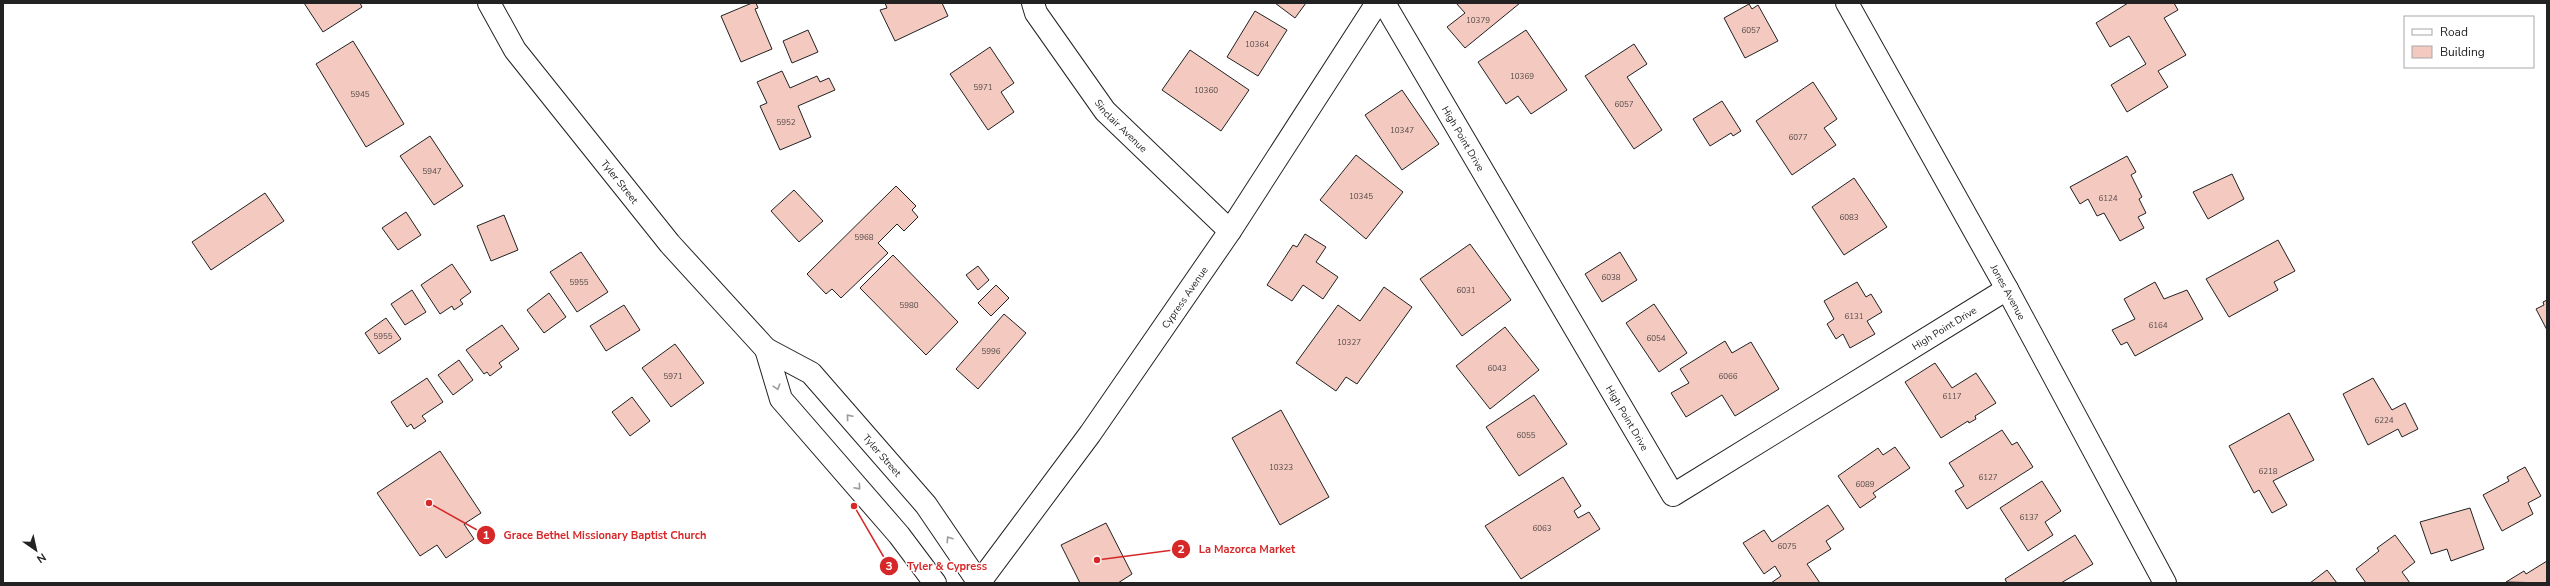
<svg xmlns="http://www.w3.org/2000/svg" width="2550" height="586" font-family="'Nunito Sans',sans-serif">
  <rect width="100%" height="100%" fill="#fff"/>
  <!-- building -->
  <g fill="#f3c9c0" stroke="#222">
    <path d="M 304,3 L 360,3 L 362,7 L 323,32 Z"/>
    <path d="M 752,3 L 756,3 L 758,8 L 755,9 L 772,49 L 741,62 L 721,16 Z"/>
    <path d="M 885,3 L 942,3 L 948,16 L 895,41 L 880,10 L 887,8 Z"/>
    <path d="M 1275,3 L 1306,3 L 1295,18 Z"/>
    <path d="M 1456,3 L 1520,3 L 1465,48 L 1447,27 L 1465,13 Z"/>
    <path d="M 2174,3 L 2178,10 L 2164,18 L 2186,55 L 2158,71 L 2168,87 L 2127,112 L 2111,85 L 2146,64 L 2129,36 L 2110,47 L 2096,23 L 2128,3 Z"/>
    <path d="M 1749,4 L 1752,9 L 1758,5 L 1778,41 L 1745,58 L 1724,18 Z"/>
    <path d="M 1255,11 L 1287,30 L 1258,76 L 1227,57 Z"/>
    <path d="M 808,30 L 818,52 L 792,63 L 783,41 Z"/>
    <path d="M 1526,30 L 1567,90 L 1531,114 L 1518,96 L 1506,104 L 1478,62 Z"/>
    <path d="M 353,41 L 404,124 L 366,147 L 316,64 Z"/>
    <path d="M 1634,44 L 1647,64 L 1627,77 L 1662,130 L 1634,149 L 1585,76 Z"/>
    <path d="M 990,47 L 1014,83 L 1001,92 L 1014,112 L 988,130 L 950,74 Z"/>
    <path d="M 1190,50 L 1249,90 L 1221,131 L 1162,90 Z"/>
    <path d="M 782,71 L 790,88 L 817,76 L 820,82 L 829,78 L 835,90 L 798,106 L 811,137 L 780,150 L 760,106 L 767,103 L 757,82 Z"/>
    <path d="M 1813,82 L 1837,119 L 1824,128 L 1836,145 L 1792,175 L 1756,121 Z"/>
    <path d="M 1402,90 L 1439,144 L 1402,170 L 1365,115 Z"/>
    <path d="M 1722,101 L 1741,131 L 1733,136 L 1731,133 L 1710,146 L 1693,119 Z"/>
    <path d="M 430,136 L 463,186 L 434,205 L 400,156 Z"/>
    <path d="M 1356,155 L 1403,192 L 1366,239 L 1320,200 Z"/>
    <path d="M 2127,156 L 2136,172 L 2131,175 L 2142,197 L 2139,199 L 2146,213 L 2138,217 L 2144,228 L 2120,241 L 2104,213 L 2097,216 L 2088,199 L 2080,204 L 2070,187 Z"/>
    <path d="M 2232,174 L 2244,199 L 2208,219 L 2193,192 Z"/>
    <path d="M 1854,178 L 1887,227 L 1844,255 L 1812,207 Z"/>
    <path d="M 896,186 L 916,206 L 912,210 L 918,217 L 904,231 L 897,224 L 878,243 L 888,253 L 841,298 L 832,289 L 826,294 L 807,274 Z"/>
    <path d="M 794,190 L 823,221 L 799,242 L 771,211 Z"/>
    <path d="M 265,193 L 284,221 L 211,270 L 192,242 Z"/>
    <path d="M 406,212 L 421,235 L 398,250 L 382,228 Z"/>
    <path d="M 504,215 L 518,250 L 491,261 L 477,226 Z"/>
    <path d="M 1305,234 L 1326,247 L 1316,262 L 1338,277 L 1323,299 L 1303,285 L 1292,301 L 1267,285 L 1293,245 L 1297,247 Z"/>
    <path d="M 2278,240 L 2295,271 L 2274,282 L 2278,290 L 2229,317 L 2206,279 Z"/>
    <path d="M 1470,244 L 1511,300 L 1462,336 L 1420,279 Z"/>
    <path d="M 581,252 L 608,292 L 577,312 L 550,272 Z"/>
    <path d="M 1620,252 L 1637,280 L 1602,302 L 1585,274 Z"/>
    <path d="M 893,255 L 958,322 L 926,355 L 860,288 Z"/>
    <path d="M 452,264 L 471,292 L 460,300 L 463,304 L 454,310 L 452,306 L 440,314 L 421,285 Z"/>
    <path d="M 978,266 L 989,280 L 978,290 L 966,275 Z"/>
    <path d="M 1857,282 L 1866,297 L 1871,294 L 1882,312 L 1867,321 L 1875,334 L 1850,348 L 1843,334 L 1836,339 L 1827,324 L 1834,319 L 1824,301 Z"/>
    <path d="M 2155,282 L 2164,299 L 2187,290 L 2203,319 L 2135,356 L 2127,342 L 2121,345 L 2112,330 L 2135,319 L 2124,299 Z"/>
    <path d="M 996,285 L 1009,298 L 991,316 L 978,303 Z"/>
    <path d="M 1384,287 L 1412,307 L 1357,384 L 1346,377 L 1336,391 L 1296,363 L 1338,305 L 1360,321 Z"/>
    <path d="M 412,290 L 426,312 L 405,325 L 391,304 Z"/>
    <path d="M 549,293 L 566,317 L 544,333 L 527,310 Z"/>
    <path d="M 2547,300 L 2547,330 L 2536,309 L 2544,305 L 2543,302 Z"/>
    <path d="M 1654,304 L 1687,353 L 1659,372 L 1626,323 Z"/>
    <path d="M 624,305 L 640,330 L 606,351 L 590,326 Z"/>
    <path d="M 1004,314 L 1026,333 L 978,389 L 956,369 Z"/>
    <path d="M 386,318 L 401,339 L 379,354 L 365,333 Z"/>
    <path d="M 502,325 L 519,349 L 499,363 L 502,367 L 490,376 L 487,372 L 484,374 L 466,350 Z"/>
    <path d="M 1505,327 L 1539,370 L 1490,409 L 1456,366 Z"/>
    <path d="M 1725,341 L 1732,353 L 1751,342 L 1779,389 L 1735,416 L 1722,395 L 1686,417 L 1671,393 L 1689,383 L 1680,369 Z"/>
    <path d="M 675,344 L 704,383 L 671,407 L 642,368 Z"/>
    <path d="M 459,360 L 473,380 L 453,395 L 438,375 Z"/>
    <path d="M 1935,363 L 1952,388 L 1976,373 L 1996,403 L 1975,416 L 1976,419 L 1969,423 L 1968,421 L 1941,438 L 1905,382 Z"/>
    <path d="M 427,378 L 443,402 L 422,416 L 426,421 L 414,429 L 411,424 L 407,427 L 391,402 Z"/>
    <path d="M 2373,378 L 2392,410 L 2405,403 L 2418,429 L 2402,437 L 2398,429 L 2368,445 L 2343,394 Z"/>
    <path d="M 1534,395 L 1567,444 L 1519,476 L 1486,427 Z"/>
    <path d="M 632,397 L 650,421 L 630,436 L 612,412 Z"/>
    <path d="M 1281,410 L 1329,497 L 1280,525 L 1232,438 Z"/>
    <path d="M 2289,413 L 2314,460 L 2273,481 L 2287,505 L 2272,513 L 2259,490 L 2254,493 L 2229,446 Z"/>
    <path d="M 2002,430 L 2012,445 L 2017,442 L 2033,467 L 1967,509 L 1955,491 L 1964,486 L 1949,463 Z"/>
    <path d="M 1895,447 L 1910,468 L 1873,493 L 1876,497 L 1860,508 L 1838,476 L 1878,448 L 1883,455 Z"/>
    <path d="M 440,451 L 481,513 L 464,524 L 474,539 L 446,558 L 437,545 L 420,556 L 377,493 Z"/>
    <path d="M 2525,467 L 2541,496 L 2528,503 L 2533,514 L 2502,531 L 2483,495 L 2509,481 L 2507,477 Z"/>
    <path d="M 1563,477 L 1581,506 L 1574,511 L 1578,518 L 1589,512 L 1600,529 L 1521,579 L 1485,526 Z"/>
    <path d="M 2042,481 L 2061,511 L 2045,522 L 2053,535 L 2028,551 L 2000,508 Z"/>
    <path d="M 1828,505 L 1844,529 L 1826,541 L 1831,549 L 1807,564 L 1820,583 L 1771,583 L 1781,576 L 1775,566 L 1764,574 L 1743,543 L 1764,530 L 1772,542 Z"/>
    <path d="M 2470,508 L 2484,549 L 2451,561 L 2447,549 L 2431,554 L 2420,522 Z"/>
    <path d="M 1106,523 L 1132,574 L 1118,583 L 1080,583 L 1061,545 Z"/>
    <path d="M 2075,535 L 2093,564 L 2061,583 L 2007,583 L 2005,579 Z"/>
    <path d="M 2395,535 L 2415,562 L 2402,572 L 2410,583 L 2366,583 L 2356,569 L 2379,551 L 2377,548 Z"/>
    <path d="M 2547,561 L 2547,583 L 2506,582 L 2524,571 L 2526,574 Z"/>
    <path d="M 2327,570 L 2337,583 L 2310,583 Z"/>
  </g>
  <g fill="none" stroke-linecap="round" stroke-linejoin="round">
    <defs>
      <g id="minor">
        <path id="s1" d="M 1033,3 L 1036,13 L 1105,111 L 1230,231"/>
        <path id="s2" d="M 1384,3 L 1673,495 L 2007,289"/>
        <path id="s3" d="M 1847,3 L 2007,289 L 2165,583"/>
      </g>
      <g id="tertiary">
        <path id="s4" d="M 979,583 L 1090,434 L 1230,231 L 1377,3"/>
      </g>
      <g id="primary">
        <path id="s5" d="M 489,3 L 515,50 L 670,244 L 766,349 L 811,373 L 926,505 L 979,583"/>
        <path d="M 766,349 L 781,399 L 899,535 L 935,583"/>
      </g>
    </defs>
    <!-- minor casing -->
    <use href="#minor" stroke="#222" stroke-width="24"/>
    <!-- tertiary casing -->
    <use href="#tertiary" stroke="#222" stroke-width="24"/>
    <!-- primary casing -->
    <use href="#primary" stroke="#222" stroke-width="24"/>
    <!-- minor -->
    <use href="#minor" stroke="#fff" stroke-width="22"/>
    <!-- tertiary -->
    <use href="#tertiary" stroke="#fff" stroke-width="22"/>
    <!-- primary -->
    <use href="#primary" stroke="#fff" stroke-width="22"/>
  </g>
  <!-- one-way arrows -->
  <defs><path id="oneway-chevron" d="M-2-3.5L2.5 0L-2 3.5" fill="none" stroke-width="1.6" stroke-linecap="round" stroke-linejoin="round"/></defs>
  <g stroke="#9c9c9c">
    <use href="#oneway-chevron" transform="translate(777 387) rotate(73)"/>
    <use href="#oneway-chevron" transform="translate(849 417) rotate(-131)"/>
    <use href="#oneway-chevron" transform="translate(858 487) rotate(49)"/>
    <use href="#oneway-chevron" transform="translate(949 539) rotate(-124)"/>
  </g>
  <g text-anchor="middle" stroke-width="3" stroke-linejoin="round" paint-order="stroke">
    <!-- number labels -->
    <g font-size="8" fill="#564c4a">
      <text x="1478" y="23">10379</text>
      <text x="1751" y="33">6057</text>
      <text x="1257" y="47">10364</text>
      <text x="1522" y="79">10369</text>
      <text x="983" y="90">5971</text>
      <text x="1206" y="93">10360</text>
      <text x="360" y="97">5945</text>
      <text x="1624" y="107">6057</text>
      <text x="786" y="125">5952</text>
      <text x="1402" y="133">10347</text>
      <text x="1798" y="140">6077</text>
      <text x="432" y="174">5947</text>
      <text x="1361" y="199">10345</text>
      <text x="2108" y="201">6124</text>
      <text x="1849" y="220">6083</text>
      <text x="864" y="240">5968</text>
      <text x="1611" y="280">6038</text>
      <text x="579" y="285">5955</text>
      <text x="1466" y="293">6031</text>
      <text x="909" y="308">5980</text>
      <text x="1854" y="319">6131</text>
      <text x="2158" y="328">6164</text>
      <text x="383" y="339">5955</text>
      <text x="1656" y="341">6054</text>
      <text x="1349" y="345">10327</text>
      <text x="991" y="354">5996</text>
      <text x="1497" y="371">6043</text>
      <text x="673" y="379">5971</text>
      <text x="1728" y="379">6066</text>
      <text x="1952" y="399">6117</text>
      <text x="2384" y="423">6224</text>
      <text x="1526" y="438">6055</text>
      <text x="1281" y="470">10323</text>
      <text x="2268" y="474">6218</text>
      <text x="1988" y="480">6127</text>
      <text x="1865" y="487">6089</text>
      <text x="2029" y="520">6137</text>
      <text x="1542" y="531">6063</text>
      <text x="1787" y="549">6075</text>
    </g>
    <!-- street labels -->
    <g font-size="10" fill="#222" stroke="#fff">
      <text dy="4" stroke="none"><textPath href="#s1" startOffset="152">Sinclair Avenue</textPath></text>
      <text dy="4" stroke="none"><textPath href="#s2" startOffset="157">High Point Drive</textPath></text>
      <text dy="4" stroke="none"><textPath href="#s5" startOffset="222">Tyler Street</textPath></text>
      <text dy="4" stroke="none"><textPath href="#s3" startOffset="331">Jones Avenue</textPath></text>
      <text dy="4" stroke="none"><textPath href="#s4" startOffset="352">Cypress Avenue</textPath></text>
      <text dy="4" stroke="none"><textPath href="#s2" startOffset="889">High Point Drive</textPath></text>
      <text dy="4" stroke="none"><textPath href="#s2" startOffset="481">High Point Drive</textPath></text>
      <text dy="4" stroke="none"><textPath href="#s5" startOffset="604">Tyler Street</textPath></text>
    </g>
  </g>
  <!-- callouts -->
  <path fill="none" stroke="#d62828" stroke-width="1.5" d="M429 503L486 535M1097 560L1181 549M854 506L889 566"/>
  <g fill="#d62828" stroke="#fff" stroke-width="1.5">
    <circle cx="429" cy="503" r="4"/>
    <circle cx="1097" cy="560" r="4"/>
    <circle cx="854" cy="506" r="4"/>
    <circle cx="486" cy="535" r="10"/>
    <circle cx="1181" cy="549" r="10"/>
    <circle cx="889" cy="566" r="10"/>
  </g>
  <g font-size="12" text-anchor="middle" font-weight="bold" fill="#fff">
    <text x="486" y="539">1</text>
    <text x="1181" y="553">2</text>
    <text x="889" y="570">3</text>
  </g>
  <g font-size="11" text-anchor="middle" font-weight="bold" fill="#d62828" stroke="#fff" stroke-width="3" stroke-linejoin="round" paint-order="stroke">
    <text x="605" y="539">Grace Bethel Missionary Baptist Church</text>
    <text x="1247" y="553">La Mazorca Market</text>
    <text x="947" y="570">Tyler &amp; Cypress</text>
  </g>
  <!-- border -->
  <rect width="2550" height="586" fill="none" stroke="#222222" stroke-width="8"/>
  <!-- legend -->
  <rect x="2404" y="16" width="130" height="52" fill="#ffffff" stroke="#a7a7a7"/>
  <rect x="2412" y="29" width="20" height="6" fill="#ffffff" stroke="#a7a7a7"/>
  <text x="2440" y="36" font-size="12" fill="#222222">Road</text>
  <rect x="2412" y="46" width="20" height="12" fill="#f3c9c0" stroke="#a7a7a7"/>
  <text x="2440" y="56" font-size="12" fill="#222222">Building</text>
  <!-- north arrow -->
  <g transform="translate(36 550) rotate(146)" stroke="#ffffff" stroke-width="3" paint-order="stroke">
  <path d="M0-3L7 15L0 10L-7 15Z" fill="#222222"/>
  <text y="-6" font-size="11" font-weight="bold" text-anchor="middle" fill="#222222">N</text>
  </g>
</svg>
